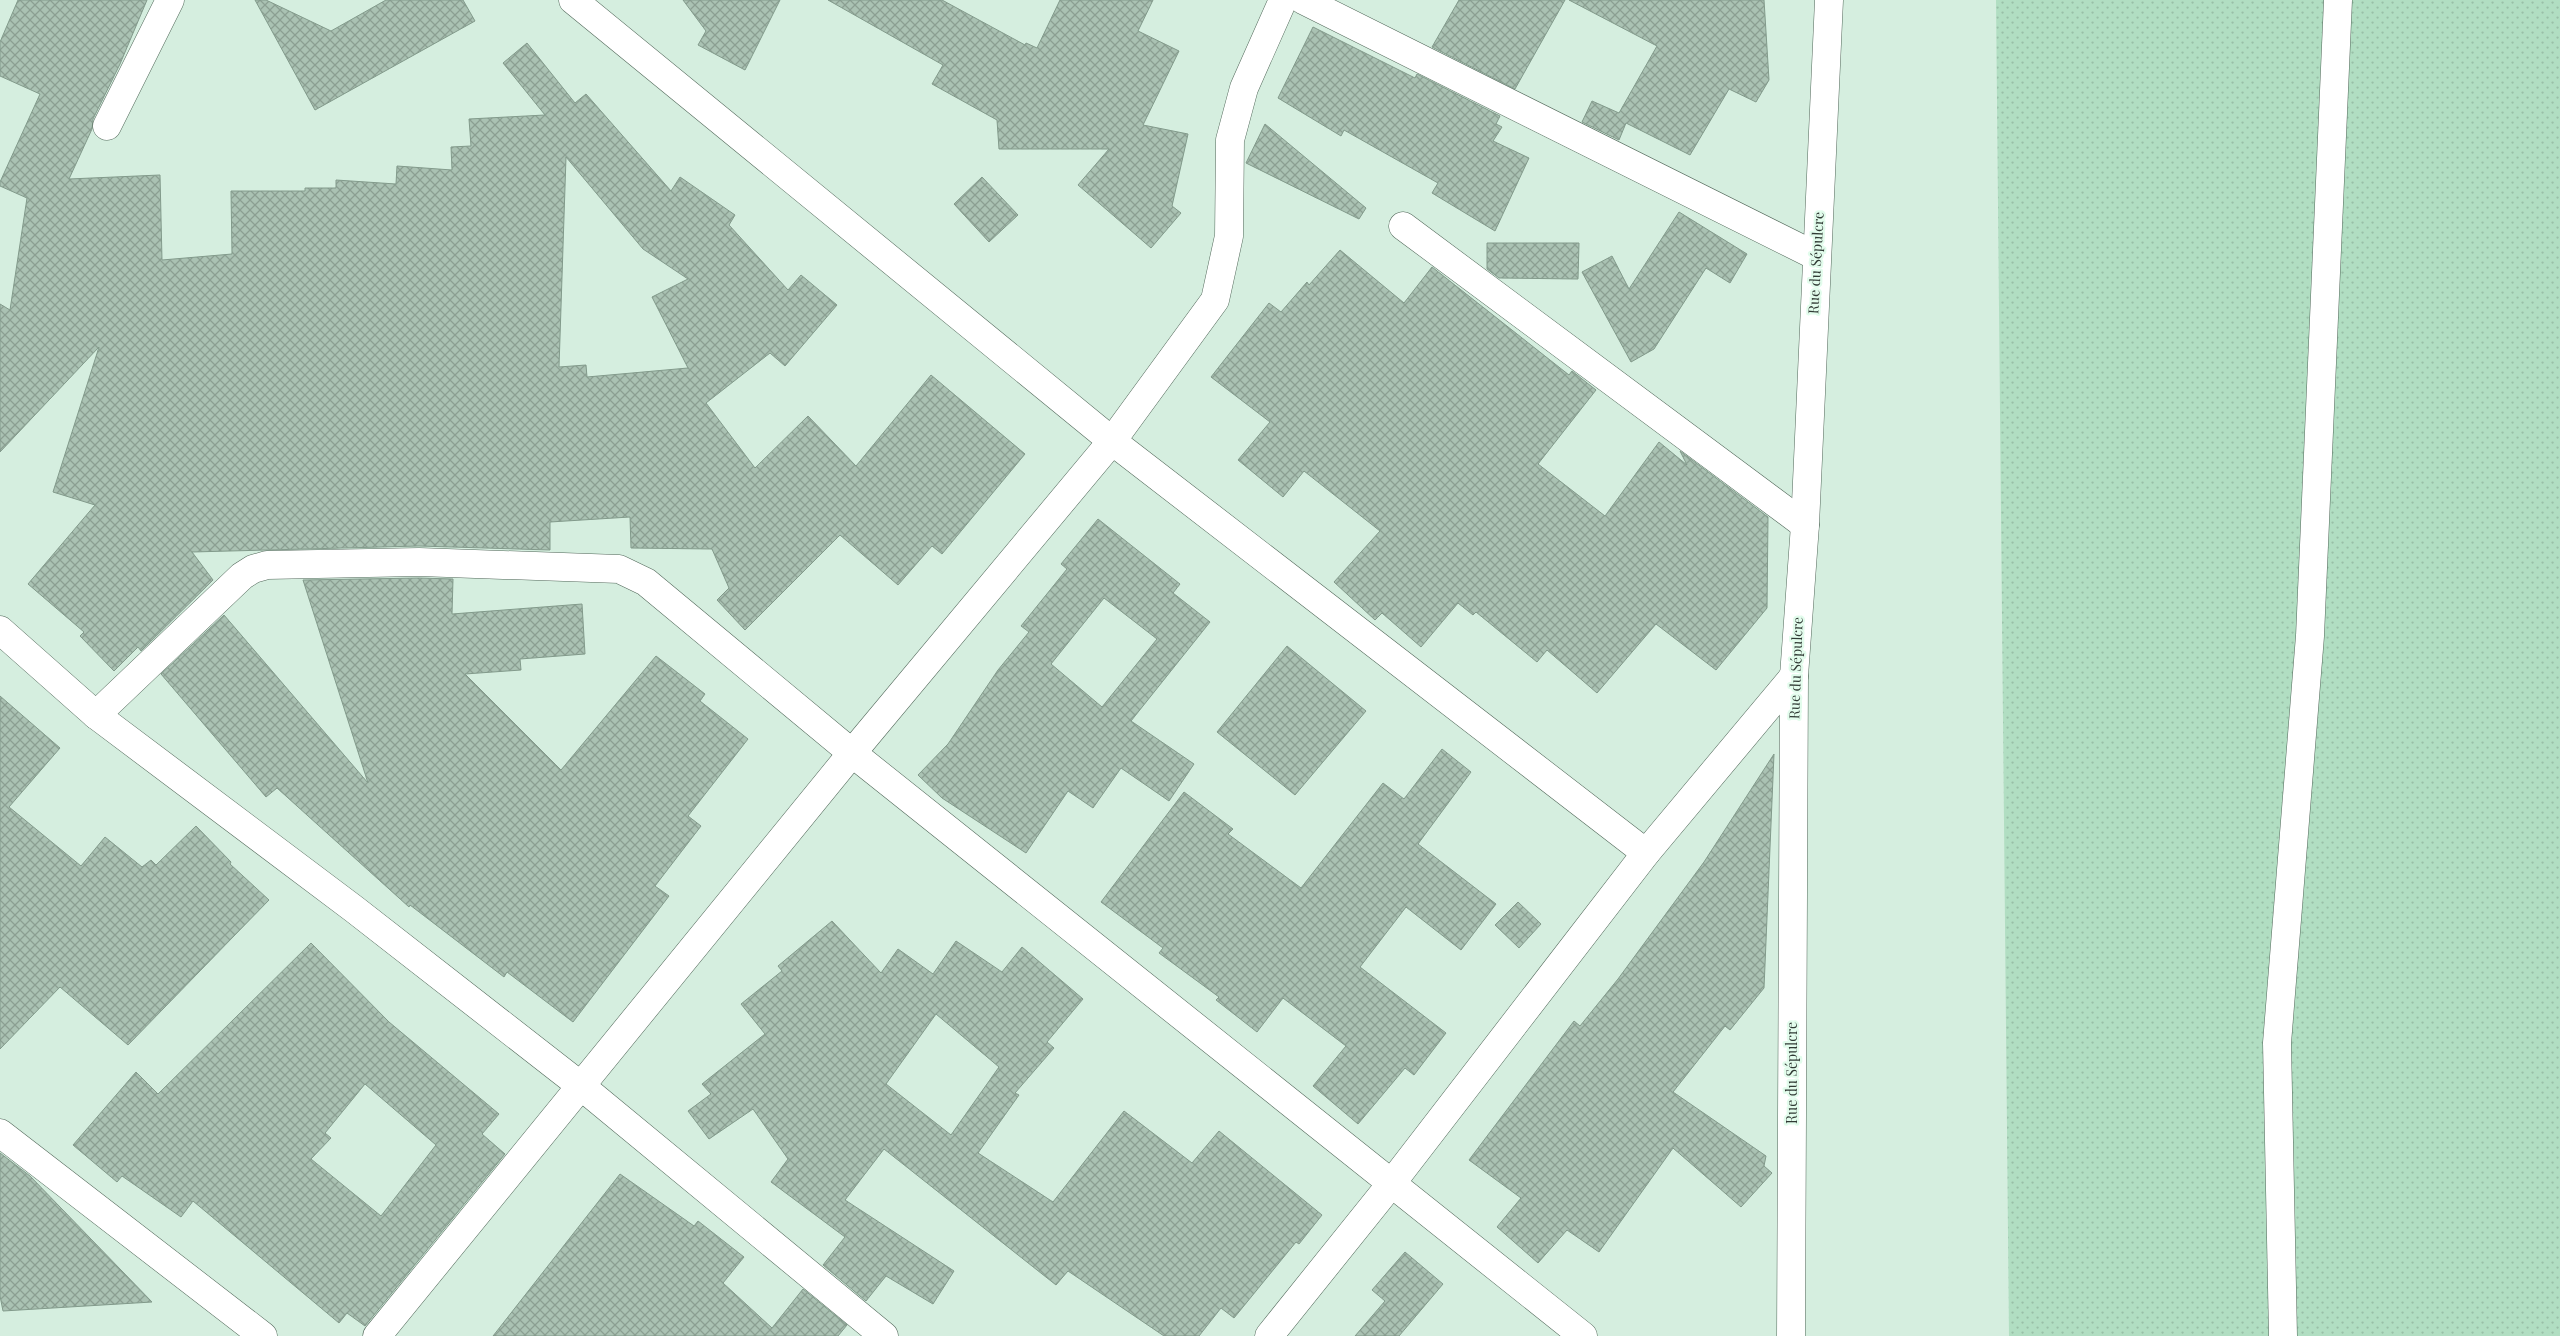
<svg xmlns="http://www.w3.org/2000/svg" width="2560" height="1336" font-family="'Playfair Display',serif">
  <defs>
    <pattern id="grass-dots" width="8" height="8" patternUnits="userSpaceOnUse" patternTransform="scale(1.25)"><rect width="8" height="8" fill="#b1dec2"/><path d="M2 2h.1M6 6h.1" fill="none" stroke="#99bfa7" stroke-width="1.8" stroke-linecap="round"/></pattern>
    <pattern id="building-cross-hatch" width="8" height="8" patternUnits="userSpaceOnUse" patternTransform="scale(1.25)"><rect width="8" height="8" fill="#aac2b3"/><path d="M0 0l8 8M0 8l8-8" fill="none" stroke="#8b9f92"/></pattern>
  </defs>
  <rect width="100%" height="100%" fill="#d5eedf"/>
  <!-- grass -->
  <path fill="url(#grass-dots)" d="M 1996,0 L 2560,0 L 2560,1336 L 2009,1336 Z"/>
  <!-- building -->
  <g fill="url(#building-cross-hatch)" stroke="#829a8b" fill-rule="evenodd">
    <path d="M 18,0 L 147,0 L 120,64 L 93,119 L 92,129 L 69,179 L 160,175 L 162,260 L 232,254 L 231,191 L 305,191 L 305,188 L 336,188 L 336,180 L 396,184 L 397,166 L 452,170 L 451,147 L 471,146 L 469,119 L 545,115 L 503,63 L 527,43 L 575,103 L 586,94 L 671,191 L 680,177 L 735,215 L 729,225 L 788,290 L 801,275 L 837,305 L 785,366 L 770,353 L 706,403 L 755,468 L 808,416 L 856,466 L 931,375 L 1025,454 L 942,554 L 932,546 L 898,585 L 840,535 L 745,630 L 717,600 L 729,588 L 712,549 L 631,548 L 630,517 L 550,522 L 550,550 L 419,546 L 192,552 L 213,580 L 141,651 L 138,647 L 114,671 L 80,636 L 84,632 L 28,584 L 95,505 L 53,492 L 99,347 L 0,452 L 0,304 L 10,310 L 27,198 L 0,186 L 0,182 L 40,94 L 0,76 L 0,42 ZM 566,157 L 643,249 L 688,279 L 652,297 L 688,368 L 587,377 L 586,365 L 559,367 Z"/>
    <path d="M 255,0 L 266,0 L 331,31 L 386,0 L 463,0 L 475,21 L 315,110 Z"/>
    <path d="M 683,0 L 780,0 L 745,70 L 698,45 L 706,31 Z"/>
    <path d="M 828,0 L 942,0 L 1025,45 L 1026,43 L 1037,48 L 1060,0 L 1153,0 L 1138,31 L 1179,51 L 1143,125 L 1188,134 L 1172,206 L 1181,213 L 1151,248 L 1078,185 L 1109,149 L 999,149 L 997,120 L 932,84 L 943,65 Z"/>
    <path d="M 1459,0 L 1565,0 L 1515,89 L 1432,47 Z"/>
    <path d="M 1569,0 L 1764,0 L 1769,80 L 1756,102 L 1729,89 L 1690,155 L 1626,123 L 1619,140 L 1582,122 L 1592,101 L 1619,113 L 1657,46 Z"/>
    <path d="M 1313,27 L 1415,78 L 1417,74 L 1500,116 L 1496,124 L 1502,127 L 1493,141 L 1529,158 L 1495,231 L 1432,193 L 1438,183 L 1344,130 L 1341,136 L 1278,98 Z"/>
    <path d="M 1265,124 L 1366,208 L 1359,219 L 1246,163 Z"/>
    <path d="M 982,177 L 1018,215 L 989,242 L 954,204 Z"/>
    <path d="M 1679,212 L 1747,254 L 1730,283 L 1706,268 L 1654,349 L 1631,362 L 1582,272 L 1612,256 L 1629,289 Z"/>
    <path d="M 1487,243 L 1579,243 L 1578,279 L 1499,278 L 1487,269 Z"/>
    <path d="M 1340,250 L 1404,303 L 1432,267 L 1569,375 L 1572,371 L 1596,390 L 1538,464 L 1605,516 L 1659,442 L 1687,465 L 1680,451 L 1768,517 L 1767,608 L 1716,670 L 1656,624 L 1597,693 L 1547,650 L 1537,662 L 1476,612 L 1473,615 L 1458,603 L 1421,647 L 1382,613 L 1375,620 L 1334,582 L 1380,531 L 1304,471 L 1283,497 L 1238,460 L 1270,422 L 1211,377 L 1269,303 L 1281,312 L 1307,282 L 1309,285 Z"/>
    <path d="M 1098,519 L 1180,584 L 1173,593 L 1210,622 L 1131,721 L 1194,764 L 1169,801 L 1121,768 L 1093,808 L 1068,791 L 1026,853 L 942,798 L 918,775 L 948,744 L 998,670 L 1029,632 L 1021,626 L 1067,569 L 1061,564 ZM 1104,598 L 1157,639 L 1102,707 L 1051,664 Z"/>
    <path d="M 419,578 L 453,579 L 452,614 L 582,604 L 585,654 L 520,659 L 521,670 L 465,674 L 561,770 L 656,656 L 705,694 L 700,701 L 748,739 L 688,816 L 701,826 L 655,886 L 669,896 L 573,1022 L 507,972 L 504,977 L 410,905 L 409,907 L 277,788 L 266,797 L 161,674 L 224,615 L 368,783 L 303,580 Z"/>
    <path d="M 1287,646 L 1366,711 L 1295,795 L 1217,732 Z"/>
    <path d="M 0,696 L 60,748 L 9,807 L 81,866 L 105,837 L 142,867 L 151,860 L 156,865 L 196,826 L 231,862 L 230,864 L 269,900 L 128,1045 L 60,987 L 0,1049 Z"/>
    <path d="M 1442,749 L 1471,772 L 1418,844 L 1496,904 L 1461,950 L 1406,907 L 1360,967 L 1446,1033 L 1414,1075 L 1405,1068 L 1358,1124 L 1313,1086 L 1346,1046 L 1283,998 L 1257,1032 L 1216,1000 L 1219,997 L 1159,953 L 1163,948 L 1101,902 L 1184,792 L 1233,829 L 1228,834 L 1301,888 L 1383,783 L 1404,799 Z"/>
    <path d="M 1774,754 L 1764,988 L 1730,1030 L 1725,1026 L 1673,1092 L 1766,1156 L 1764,1166 L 1772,1173 L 1741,1207 L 1673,1148 L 1599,1252 L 1567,1230 L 1538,1263 L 1497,1227 L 1521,1198 L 1469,1160 L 1574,1021 L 1580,1026 L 1618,979 L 1704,862 Z"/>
    <path d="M 1518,902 L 1541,924 L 1519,948 L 1495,925 Z"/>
    <path d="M 832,921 L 881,973 L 898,949 L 933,974 L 956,941 L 1002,972 L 1022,947 L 1083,999 L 1047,1042 L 1054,1048 L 1015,1093 L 1019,1095 L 978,1153 L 1053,1202 L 1124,1111 L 1192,1163 L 1219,1131 L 1322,1215 L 1299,1244 L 1296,1242 L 1234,1318 L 1221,1308 L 1199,1336 L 1164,1336 L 1068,1271 L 1056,1285 L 884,1149 L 845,1200 L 954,1271 L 933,1304 L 886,1276 L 866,1301 L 823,1265 L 845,1237 L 771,1182 L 788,1159 L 753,1109 L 709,1139 L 688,1111 L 711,1094 L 702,1084 L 765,1034 L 741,1004 L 782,971 L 778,966 ZM 936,1014 L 999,1067 L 951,1135 L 886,1084 Z"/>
    <path d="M 311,943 L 389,1022 L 499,1114 L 482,1134 L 505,1154 L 365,1326 L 347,1313 L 339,1323 L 193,1201 L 181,1217 L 122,1176 L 117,1182 L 73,1145 L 136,1072 L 158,1094 ZM 365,1084 L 436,1145 L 381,1216 L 311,1159 L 331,1138 L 325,1133 Z"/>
    <path d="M 0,1153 L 30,1176 L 152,1302 L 3,1311 L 0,1296 Z"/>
    <path d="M 620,1174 L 694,1226 L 698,1221 L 744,1257 L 723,1283 L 772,1328 L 803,1289 L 847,1325 L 838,1336 L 493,1336 Z"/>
    <path d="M 1405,1252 L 1443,1284 L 1399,1336 L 1355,1336 L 1385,1301 L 1372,1290 Z"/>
  </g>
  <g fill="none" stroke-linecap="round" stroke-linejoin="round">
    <defs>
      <g id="minor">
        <path d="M 573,0 L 1112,441 L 1646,853"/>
        <path d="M 1303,0 L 1816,256"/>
        <path d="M 107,126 L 170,0"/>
        <path d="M 1403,226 L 1805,525"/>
        <path d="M 0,630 L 96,715 L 354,909 L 581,1086 L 884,1336"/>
        <path d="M 96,715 L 242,576 L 253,569 L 267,565 L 419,562 L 619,569 L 646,582 L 852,753 L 1583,1336"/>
        <path d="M 0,1133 L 263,1336"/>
        <path d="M 377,1336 L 852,753 L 1112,441 L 1215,300 L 1229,236 L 1230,140 L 1244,88 L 1283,0"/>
        <path d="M 1269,1336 L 1391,1184 L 1646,853 L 1794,676"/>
        <path d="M 1791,1336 L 1794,676 L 1805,525 L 1829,0"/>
        <path d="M 2283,1336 L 2277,1043 L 2310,636 L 2338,0"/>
      </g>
    </defs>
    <!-- minor casing -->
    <use href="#minor" stroke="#52685a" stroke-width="29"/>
    <!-- minor -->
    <use href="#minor" stroke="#fff" stroke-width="28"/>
  </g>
  <g text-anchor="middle" stroke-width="4.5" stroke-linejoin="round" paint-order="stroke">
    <!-- street labels -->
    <g font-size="14" fill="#303a34" stroke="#e2fcec">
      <text transform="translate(1816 263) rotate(-87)" y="5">Rue du Sépulcre</text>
      <text transform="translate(1796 668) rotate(-88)" y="5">Rue du Sépulcre</text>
      <text transform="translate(1792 1073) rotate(-90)" y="5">Rue du Sépulcre</text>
    </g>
  </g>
</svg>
